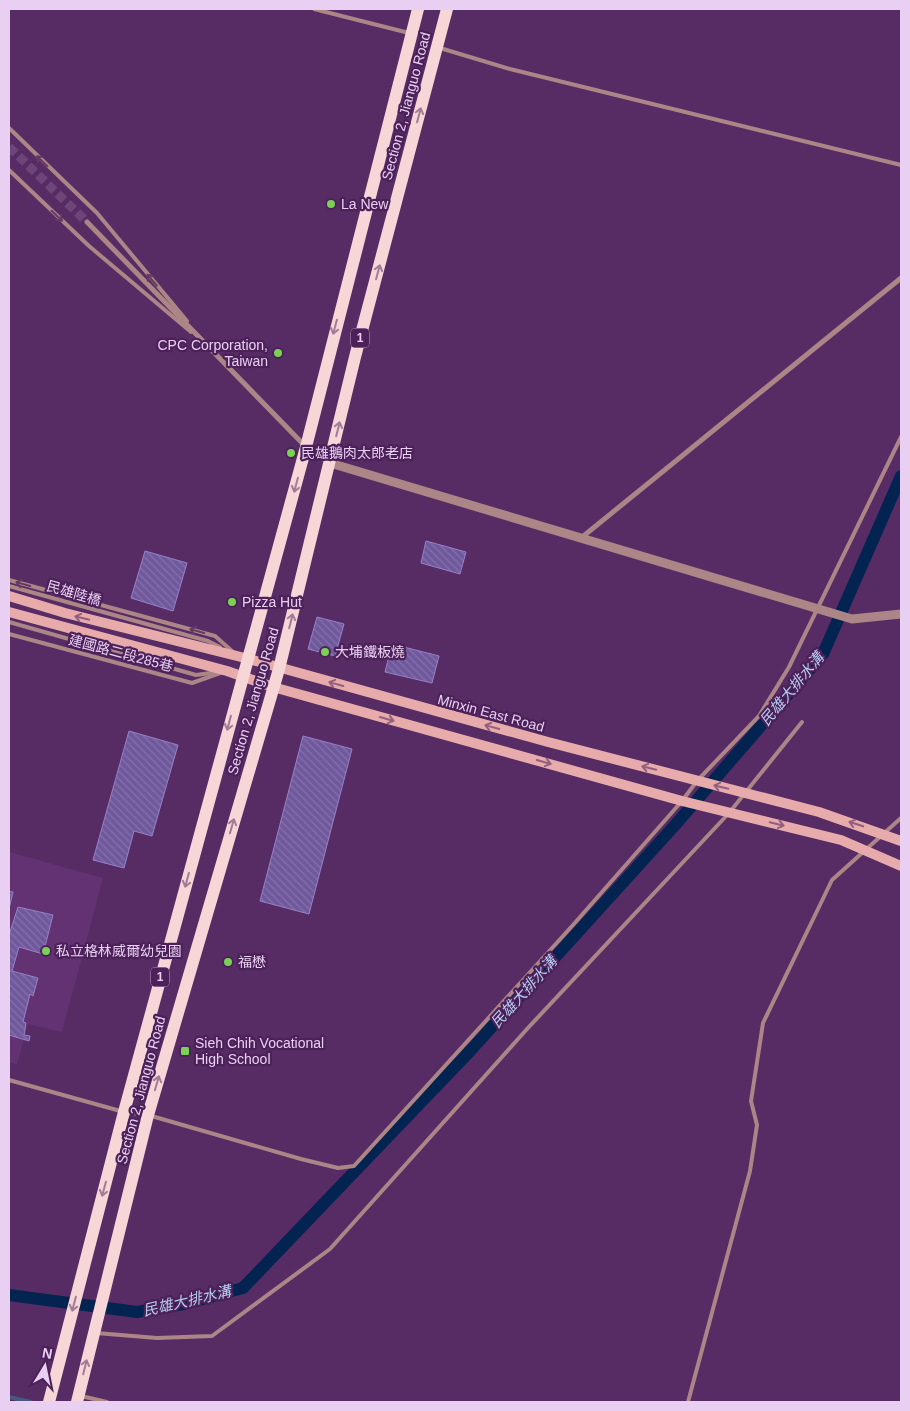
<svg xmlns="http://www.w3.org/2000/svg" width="910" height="1411" font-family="Arial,'Noto Sans TC',sans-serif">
  <defs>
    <pattern id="building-back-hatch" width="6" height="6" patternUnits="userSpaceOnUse" patternTransform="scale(1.25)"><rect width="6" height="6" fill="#6f599c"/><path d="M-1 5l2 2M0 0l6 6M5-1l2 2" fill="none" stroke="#8470aa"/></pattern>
  </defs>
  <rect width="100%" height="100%" fill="#572c65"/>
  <!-- built -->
  <path fill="#633272" d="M 9,852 L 103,878 L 62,1032 L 28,1024 L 17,1064 L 9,1062 Z"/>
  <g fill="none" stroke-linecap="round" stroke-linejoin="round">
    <!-- stream -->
    <path stroke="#485881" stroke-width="4" d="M 9,1397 L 31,1402"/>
    <!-- canal -->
    <path stroke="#032450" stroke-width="12" d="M 9,1295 L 137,1312 L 184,1304 L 243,1288 L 471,1050 L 676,824 L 823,654 L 901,476"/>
  </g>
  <!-- building -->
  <g fill="url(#building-back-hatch)" stroke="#9781c8">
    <path d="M 426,541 L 466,552 L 460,574 L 421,563 Z"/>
    <path d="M 145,551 L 187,563 L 173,611 L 131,598 Z"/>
    <path d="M 317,617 L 344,624 L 335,656 L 308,649 Z"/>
    <path d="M 392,644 L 439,656 L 432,683 L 385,672 Z"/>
    <path d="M 129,731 L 178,745 L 152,836 L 134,831 L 124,868 L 93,860 Z"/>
    <path d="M 303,736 L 352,749 L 309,914 L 260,901 Z"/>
    <path d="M 9,891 L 13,892 L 9,909 Z"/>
    <path d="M 18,907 L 53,915 L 43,954 L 19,947 L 12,971 L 38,978 L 33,996 L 30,994 L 23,1022 L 26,1023 L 24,1035 L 30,1036 L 29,1041 L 9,1035 L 9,935 Z"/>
  </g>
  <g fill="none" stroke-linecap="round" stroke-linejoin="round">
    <!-- tertiary-tunnel -->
    <path stroke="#6d457a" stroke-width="9" stroke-dasharray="9 4.5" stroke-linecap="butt" d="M 9,147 L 87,222"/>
    <!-- service -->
    <g stroke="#ac8586" stroke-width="4">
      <path d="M 314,9 L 409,33"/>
      <path d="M 440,48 L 510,69 L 901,165"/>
      <path d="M 9,128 L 97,213 L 187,321"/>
      <path d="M 9,170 L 89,246 L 191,332"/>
      <path d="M 9,580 L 215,636 L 232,651"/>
      <path d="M 9,586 L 208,641 L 220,647"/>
      <path d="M 9,622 L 196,675 L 218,672"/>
      <path d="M 9,634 L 192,683 L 223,672"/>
      <path d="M 9,1080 L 124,1112 L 148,1115 L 301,1159 L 338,1168 L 354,1166 L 573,925 L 682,801 L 697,781 L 759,716 L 789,667 L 901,437"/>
      <path d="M 96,1333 L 157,1338 L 212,1336 L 330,1249 L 527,1029 L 729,813 L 802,722"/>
      <path d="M 81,1396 L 107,1402"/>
      <path d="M 688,1402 L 750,1171 L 757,1125 L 751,1101 L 763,1023 L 832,880 L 901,818"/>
    </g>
    <!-- minor -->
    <g stroke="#ac8586" stroke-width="5">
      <path d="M 87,222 L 306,447 L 329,463"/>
      <path d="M 581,538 L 901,278"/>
    </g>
    <!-- tertiary -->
    <path stroke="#ac8586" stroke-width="9" d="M 330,463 L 852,619 L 901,614"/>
    <!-- secondary -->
    <g stroke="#e7abac" stroke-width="10">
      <path d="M 9,596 L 65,613 L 249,659 L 548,742 L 819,812 L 901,841"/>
      <path d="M 9,612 L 227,671 L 273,687 L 682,801 L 841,840 L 901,866"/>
    </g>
    <!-- primary -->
    <g stroke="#f6d6d6" stroke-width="12">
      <path d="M 49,1402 L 124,1112 L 306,447 L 418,9"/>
      <path d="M 77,1402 L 148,1115 L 279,669 L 355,357 L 447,9"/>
    </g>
  </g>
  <!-- one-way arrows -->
  <defs><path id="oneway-shaft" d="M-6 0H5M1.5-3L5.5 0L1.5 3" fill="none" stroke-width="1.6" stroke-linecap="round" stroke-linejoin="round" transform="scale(1.25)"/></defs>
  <g stroke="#a17c98">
    <use href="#oneway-shaft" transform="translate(419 115) rotate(-75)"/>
    <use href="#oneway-shaft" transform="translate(378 272) rotate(-75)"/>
    <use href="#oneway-shaft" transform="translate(335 327) rotate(105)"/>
    <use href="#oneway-shaft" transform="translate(338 429) rotate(-76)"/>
    <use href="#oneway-shaft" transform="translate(296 485) rotate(105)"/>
    <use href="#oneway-shaft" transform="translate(291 621) rotate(-76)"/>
    <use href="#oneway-shaft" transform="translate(229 723) rotate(105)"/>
    <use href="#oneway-shaft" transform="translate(232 826) rotate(-74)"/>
    <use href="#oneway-shaft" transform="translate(187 880) rotate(105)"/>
    <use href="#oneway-shaft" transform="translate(157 1083) rotate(-74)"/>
    <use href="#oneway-shaft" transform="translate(104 1189) rotate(105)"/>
    <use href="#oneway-shaft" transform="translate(74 1304) rotate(105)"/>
    <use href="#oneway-shaft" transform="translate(85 1367) rotate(-76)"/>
  </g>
  <g stroke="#643a64">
    <use href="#oneway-shaft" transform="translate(42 161) rotate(-136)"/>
    <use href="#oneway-shaft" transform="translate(57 216) rotate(44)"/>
    <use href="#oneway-shaft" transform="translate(152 280) rotate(-130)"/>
    <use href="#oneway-shaft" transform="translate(23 584) rotate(-165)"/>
    <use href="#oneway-shaft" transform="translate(197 631) rotate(-165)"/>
  </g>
  <g stroke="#925f7e">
    <use href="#oneway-shaft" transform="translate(82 618) rotate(-166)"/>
    <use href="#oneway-shaft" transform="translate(336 684) rotate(-165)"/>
    <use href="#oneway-shaft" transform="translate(387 719) rotate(16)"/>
    <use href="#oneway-shaft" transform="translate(492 727) rotate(-165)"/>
    <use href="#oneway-shaft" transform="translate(544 762) rotate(16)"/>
    <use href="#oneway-shaft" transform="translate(649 768) rotate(-166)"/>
    <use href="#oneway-shaft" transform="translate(721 787) rotate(-166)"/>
    <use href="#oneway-shaft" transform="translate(777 824) rotate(14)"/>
    <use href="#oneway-shaft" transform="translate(856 824) rotate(-162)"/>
  </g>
  <!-- markers -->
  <g fill="#7ad156" stroke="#4c2159" stroke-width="2">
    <circle cx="331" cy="204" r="5"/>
    <circle cx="278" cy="353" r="5"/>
    <circle cx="291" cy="453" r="5"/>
    <circle cx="232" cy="602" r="5"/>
    <circle cx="325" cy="652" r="5"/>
    <circle cx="46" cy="951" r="5"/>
    <circle cx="228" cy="962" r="5"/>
    <rect x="180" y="1046" width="10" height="10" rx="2.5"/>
  </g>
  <g text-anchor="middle" stroke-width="4.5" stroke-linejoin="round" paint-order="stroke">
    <!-- shield labels -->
    <g fill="#4c2159" stroke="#ba9cc4" stroke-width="1">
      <rect x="351" y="328.5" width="18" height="19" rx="4"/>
      <rect x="151" y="967.5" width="18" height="19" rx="4"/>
    </g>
    <g font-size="12" font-weight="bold" fill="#e9d0f2">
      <text x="360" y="342">1</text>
      <text x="160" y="981">1</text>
    </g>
    <!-- street labels -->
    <g font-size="14" fill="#e9d0f2" stroke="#4c2159">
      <text transform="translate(406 106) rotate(-75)" y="5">Section 2, Jianguo Road</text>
      <text transform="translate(74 593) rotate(16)" y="5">民雄陸橋</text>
      <text transform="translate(121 653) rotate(15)" y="5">建國路二段285巷</text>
      <text transform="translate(253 701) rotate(-74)" y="5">Section 2, Jianguo Road</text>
      <text transform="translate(491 713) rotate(15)" y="5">Minxin East Road</text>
      <text transform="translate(141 1090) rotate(-75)" y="5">Section 2, Jianguo Road</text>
    </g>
    <!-- poi labels -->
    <g font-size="14" fill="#e9d0f2" stroke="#4c2159" text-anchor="start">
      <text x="341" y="209">La New</text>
      <text x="268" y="350" text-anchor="end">CPC Corporation,<tspan x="268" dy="16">Taiwan</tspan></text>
      <text x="301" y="458">民雄鵝肉太郎老店</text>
      <text x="242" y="607">Pizza Hut</text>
      <text x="335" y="657">大埔鐵板燒</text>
      <text x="56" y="956">私立格林威爾幼兒園</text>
      <text x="238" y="967">福懋</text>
      <text x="195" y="1048">Sieh Chih Vocational<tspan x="195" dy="16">High School</tspan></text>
    </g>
    <!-- water labels -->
    <g font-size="15" font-style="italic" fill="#b5cdf1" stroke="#4c2159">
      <text transform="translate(792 689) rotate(-50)" y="5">民雄大排水溝</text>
      <text transform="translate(524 992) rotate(-48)" y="5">民雄大排水溝</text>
      <text transform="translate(187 1301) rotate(-13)" y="5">民雄大排水溝</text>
    </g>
  </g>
  <!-- border -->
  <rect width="910" height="1411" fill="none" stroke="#e9d0f2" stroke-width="20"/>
  <!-- north arrow -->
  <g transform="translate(45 1366) rotate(10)" stroke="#4c2159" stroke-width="4" paint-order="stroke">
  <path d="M0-4L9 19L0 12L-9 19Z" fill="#e9d0f2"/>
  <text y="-8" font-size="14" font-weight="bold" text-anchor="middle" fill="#e9d0f2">N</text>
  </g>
</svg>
